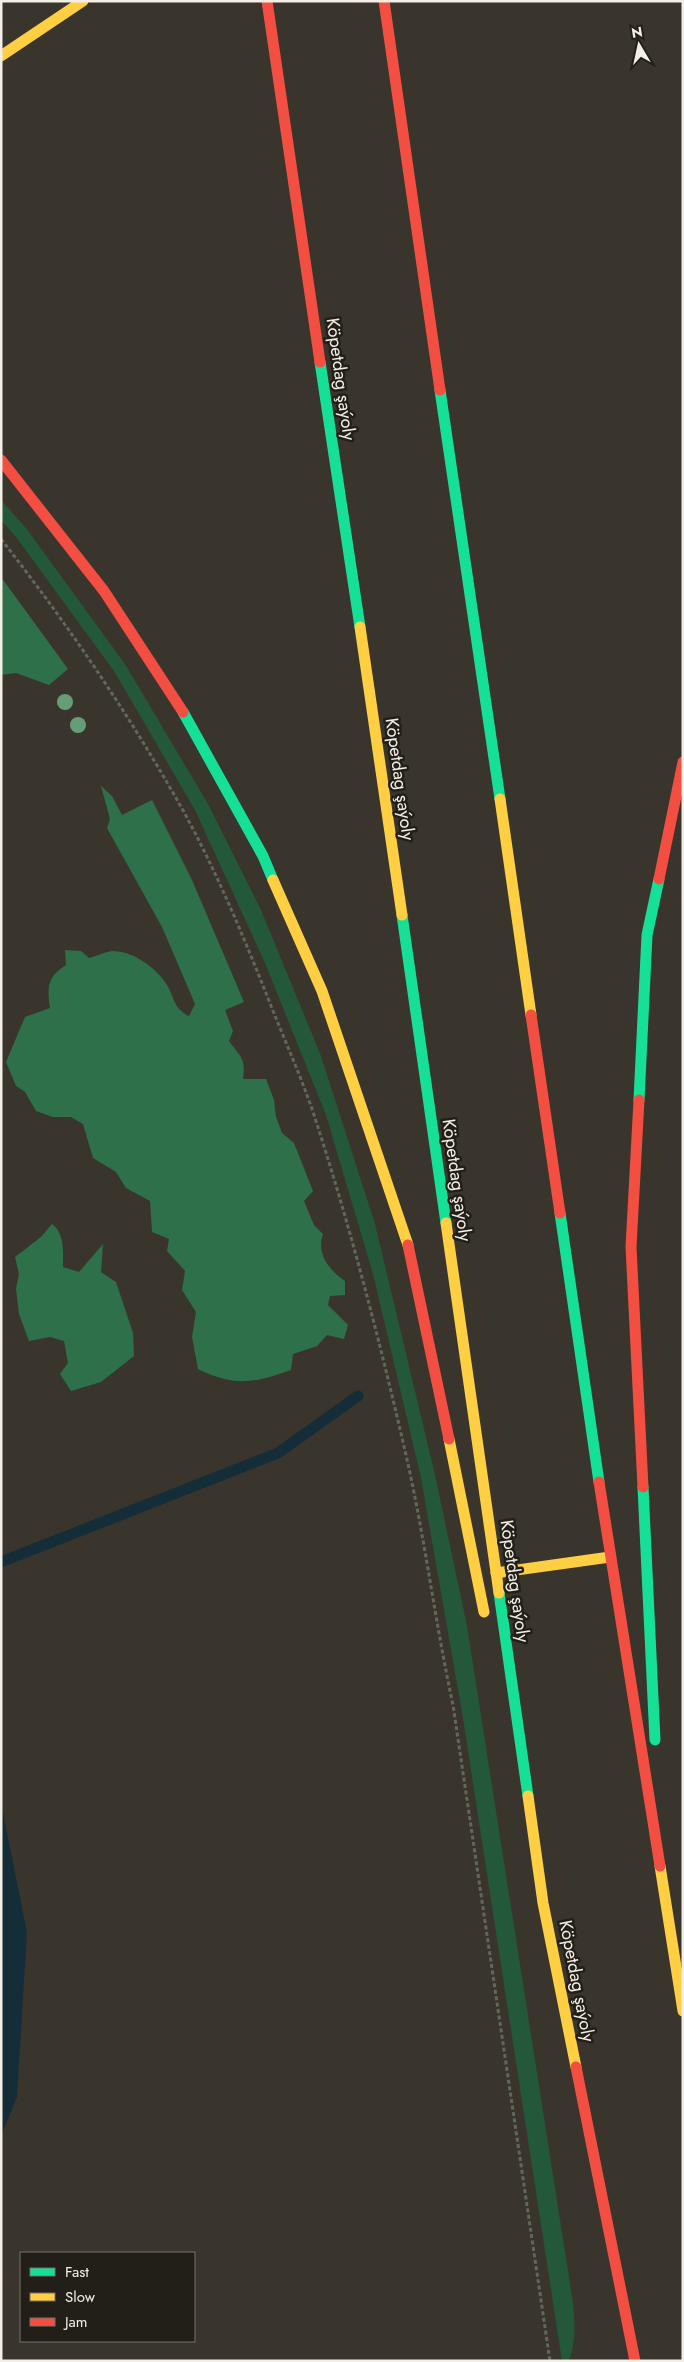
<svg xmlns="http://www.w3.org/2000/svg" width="684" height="2362" font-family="Jost,sans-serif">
  <rect width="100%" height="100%" fill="#39352d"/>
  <!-- green -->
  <path fill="#24583a" d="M 1,500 L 26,528 L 125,664 L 208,804 L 261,910 L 321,1056 L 375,1224 L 435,1475 L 467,1626 L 573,2303 C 575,2324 576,2341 569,2361 L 562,2361 L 463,1718 L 421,1478 L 373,1274 L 326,1115 L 265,963 L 195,810 L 114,671 L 16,537 L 1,520 Z"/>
  <!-- forest -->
  <g fill="#2d704a">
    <path d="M 1,577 L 68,669 L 49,685 L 16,673 L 1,675 Z"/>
    <path d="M 101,786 L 112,796 L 122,815 L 152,800 L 192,880 L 244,1002 L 225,1010 L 233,1031 L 229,1041 C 240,1057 246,1057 243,1079 L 266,1079 L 274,1100 L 276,1117 L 282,1133 L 294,1143 L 313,1191 L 304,1201 L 314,1225 L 323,1234 C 316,1254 329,1270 345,1281 L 345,1295 L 330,1296 L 328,1305 L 348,1325 L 344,1339 L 327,1335 L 317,1346 L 293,1354 L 291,1370 C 255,1383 234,1387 198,1369 L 192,1337 L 196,1312 L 182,1290 L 185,1271 L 167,1251 L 169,1239 L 152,1232 L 150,1201 L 126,1188 L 116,1172 L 93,1158 L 83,1124 L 71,1117 L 53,1117 L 36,1111 L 25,1092 L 16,1086 L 6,1062 L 25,1017 L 50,1008 C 47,987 47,977 66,965 L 65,950 L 81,951 L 89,958 C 96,956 105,952 112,951 C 132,951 154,966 165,982 C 175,996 172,1008 189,1016 L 195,1004 L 162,927 L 107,828 L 110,819 Z"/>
    <path d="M 52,1224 C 65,1233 63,1253 63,1267 L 79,1272 L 103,1244 L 101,1272 L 116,1282 L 133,1333 L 134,1356 L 101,1382 L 71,1391 L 60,1374 L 68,1363 L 64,1341 L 50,1337 L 29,1341 L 19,1314 L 16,1289 L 19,1274 L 15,1257 L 41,1237 Z"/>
  </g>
  <!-- water -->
  <path fill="#152d38" d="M 1,1803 L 27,1932 L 17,2097 L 1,2136 Z"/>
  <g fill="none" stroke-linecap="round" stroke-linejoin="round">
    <!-- stream -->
    <path stroke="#152d38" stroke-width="11" d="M 1,1562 L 278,1453 L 358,1396"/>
    <!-- path -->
    <path stroke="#63665d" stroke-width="3" stroke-dasharray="4 2.5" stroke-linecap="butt" d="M 1,539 C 69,626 131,717 185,814 C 216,871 242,933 266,993 C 282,1035 301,1075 315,1118 C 351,1229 380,1342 406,1455 C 425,1538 435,1622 453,1705 L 550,2361"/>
    <!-- fast -->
    <g stroke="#16e098" stroke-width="11">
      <path d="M 320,362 L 360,627"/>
      <path d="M 440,390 L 500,799"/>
      <path d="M 183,712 L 263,856 L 273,880"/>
      <path d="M 402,915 L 446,1223"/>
      <path d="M 639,1100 L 647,935 L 659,879"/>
      <path d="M 560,1213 L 599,1482"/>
      <path d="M 643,1487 L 655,1740"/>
      <path d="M 499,1593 L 528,1796"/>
    </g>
    <!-- slow -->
    <g stroke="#ffcf43" stroke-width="11">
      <path d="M 1,56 L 83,1"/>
      <path d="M 360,627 L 402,915"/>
      <path d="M 500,799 L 531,1015"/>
      <path d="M 273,880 L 322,991 L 408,1245"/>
      <path d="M 446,1223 L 499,1593"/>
      <path d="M 449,1439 L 484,1612"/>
      <path d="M 496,1573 L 610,1557"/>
      <path d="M 528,1796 L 543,1903 L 576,2067"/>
      <path d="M 660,1866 L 683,2011"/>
    </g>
    <!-- jam -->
    <g stroke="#f24e42" stroke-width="11">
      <path d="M 267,1 L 320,362"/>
      <path d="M 384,1 L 440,390"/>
      <path d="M 1,460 L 104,591 L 183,712"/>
      <path d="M 659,879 L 683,762"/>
      <path d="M 531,1015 L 560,1213"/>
      <path d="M 639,1100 L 631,1247 L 643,1487"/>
      <path d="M 408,1245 L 449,1439"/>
      <path d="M 599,1482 L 660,1866"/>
      <path d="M 576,2067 L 635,2361"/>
    </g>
  </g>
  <!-- trees -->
  <g fill="#659d76">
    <circle cx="65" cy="702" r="8"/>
    <circle cx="78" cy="725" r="8"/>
  </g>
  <g text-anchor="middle" stroke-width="5" stroke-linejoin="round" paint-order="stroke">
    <!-- street labels -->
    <g font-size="18" fill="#f4efe6" stroke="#221f18">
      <text transform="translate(341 379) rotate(82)" y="6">Köpetdag şaýoly</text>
      <text transform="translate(400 779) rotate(82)" y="6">Köpetdag şaýoly</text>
      <text transform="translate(457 1180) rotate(82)" y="6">Köpetdag şaýoly</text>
      <text transform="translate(515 1581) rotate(82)" y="6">Köpetdag şaýoly</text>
      <text transform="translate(577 1981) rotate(79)" y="6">Köpetdag şaýoly</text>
    </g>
  </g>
  <!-- border -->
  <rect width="684" height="2362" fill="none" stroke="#f4efe6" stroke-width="5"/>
  <!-- legend -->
  <rect x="20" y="2252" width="175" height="90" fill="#221f18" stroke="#76726a"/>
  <rect x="30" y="2268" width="25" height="8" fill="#16e098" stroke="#76726a"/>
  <text x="65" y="2277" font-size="15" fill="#f4efe6">Fast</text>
  <rect x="30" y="2293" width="25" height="8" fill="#ffcf43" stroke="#76726a"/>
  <text x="65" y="2302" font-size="15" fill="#f4efe6">Slow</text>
  <rect x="30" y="2318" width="25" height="8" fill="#f24e42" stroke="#76726a"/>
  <text x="65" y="2327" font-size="15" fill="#f4efe6">Jam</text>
  <!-- north arrow -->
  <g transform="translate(639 45) rotate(351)" stroke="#221f18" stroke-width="4" paint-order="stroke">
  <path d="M0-4L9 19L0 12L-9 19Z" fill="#f4efe6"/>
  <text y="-8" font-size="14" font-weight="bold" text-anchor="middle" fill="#f4efe6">N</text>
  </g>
</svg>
